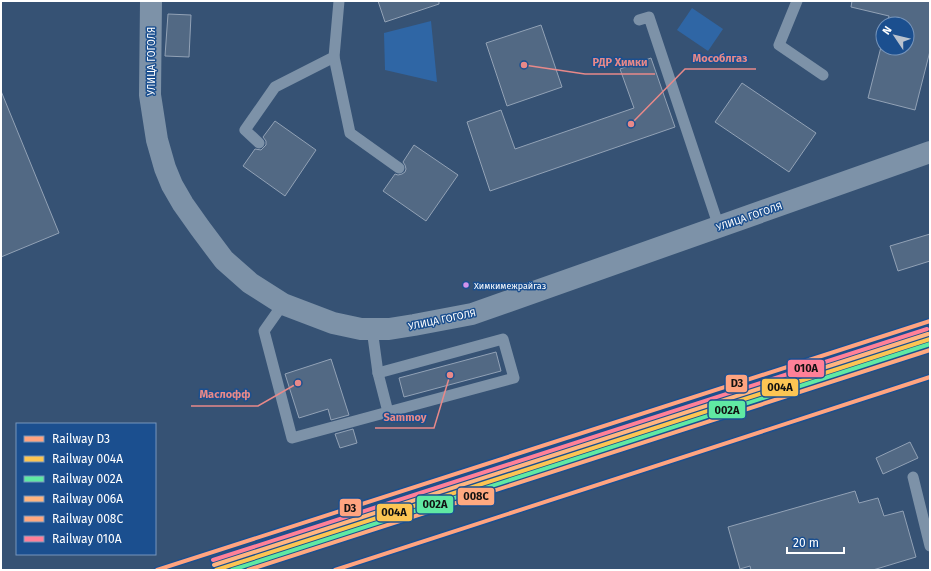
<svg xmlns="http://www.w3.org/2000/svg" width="931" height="571" font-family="'Fira Sans',sans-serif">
  <rect width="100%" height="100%" fill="#365274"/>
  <!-- green -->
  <g fill="#2f66a5">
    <path d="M 692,8 L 723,29 L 708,51 L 677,30 Z"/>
    <path d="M 431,21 L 437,82 L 385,70 L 384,33 Z"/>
  </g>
  <!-- building -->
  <g fill="#526984" stroke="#92a2b6">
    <path d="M 378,1 L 439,1 L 439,4 L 385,22 Z"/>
    <path d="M 852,1 L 930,1 L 930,51 L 915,110 L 868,98 L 883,39 L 883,48 L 907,48 L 907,24 L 887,24 L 889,16 L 851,7 Z"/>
    <path d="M 168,14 L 191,15 L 189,57 L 165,56 Z"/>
    <path d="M 541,25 L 562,87 L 507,106 L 486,43 Z"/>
    <path d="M 651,58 L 675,127 L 490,191 L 467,122 L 501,110 L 515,149 L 634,108 L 620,69 Z"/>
    <path d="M 742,83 L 816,133 L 789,172 L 715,122 Z"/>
    <path d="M 1,91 L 59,233 L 1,257 Z"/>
    <path d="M 275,121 L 316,150 L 285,196 L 243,166 L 255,149 L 261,150 L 266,145 L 266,141 L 263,137 Z"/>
    <path d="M 414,145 L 458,175 L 426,221 L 383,191 L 395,174 L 398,175 L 402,174 L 405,172 L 406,169 L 405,165 L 403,162 Z"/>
    <path d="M 930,234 L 930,261 L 898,271 L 890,246 Z"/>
    <path d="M 496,352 L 501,371 L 404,397 L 399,378 Z"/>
    <path d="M 331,359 L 349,415 L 331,420 L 328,409 L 299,418 L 285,374 Z"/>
    <path d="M 353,429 L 357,443 L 340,448 L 335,434 Z"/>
    <path d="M 910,442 L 918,458 L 883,474 L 876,458 Z"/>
    <path d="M 855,491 L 859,503 L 878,498 L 884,516 L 903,511 L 916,557 L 873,570 L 751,570 L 750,566 L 740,569 L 728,527 Z"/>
  </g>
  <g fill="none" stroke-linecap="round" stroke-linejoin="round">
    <!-- service -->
    <g stroke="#7d92a8" stroke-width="11">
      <path d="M 797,1 L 779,45 L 823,75"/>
      <path d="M 639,20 L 649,17 L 719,227"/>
      <path d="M 334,57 L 350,133 L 399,168"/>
      <path d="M 259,143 L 245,130 L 275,87 L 334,57 L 339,1"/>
      <path d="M 283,304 L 264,331 L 292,438 L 388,412 L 378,373 L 372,329"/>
      <path d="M 378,373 L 503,339 L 514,378 L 388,412"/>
      <path d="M 913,477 L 930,546"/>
    </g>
    <!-- tertiary -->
    <path stroke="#7d92a8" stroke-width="22" d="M 151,1 L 150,95 L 157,140 L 165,168 L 172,185 L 183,204 L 200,228 L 224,260 L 250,283 L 283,304 L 333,323 L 361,329 L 389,329 L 414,325 L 472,314 L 930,152"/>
    <defs>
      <g id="rail-1">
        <path d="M 157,570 L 930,321"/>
        <path d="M 335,570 L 930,377"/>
      </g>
      <path id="rail-2" d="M 216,570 L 930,339"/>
      <path id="rail-3" d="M 232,570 L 930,344"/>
      <path id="rail-4" d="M 214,565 L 928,334"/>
      <path id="rail-5" d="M 248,570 L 930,350"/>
      <path id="rail-6" d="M 213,560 L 927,329"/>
    </defs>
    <!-- rail-1 casing -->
    <use href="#rail-1" stroke="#1b4f8f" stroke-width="7"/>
    <!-- rail-2 casing -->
    <use href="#rail-2" stroke="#1b4f8f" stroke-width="7"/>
    <!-- rail-3 casing -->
    <use href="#rail-3" stroke="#1b4f8f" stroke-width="7"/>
    <!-- rail-4 casing -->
    <use href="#rail-4" stroke="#1b4f8f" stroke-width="7"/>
    <!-- rail-5 casing -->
    <use href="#rail-5" stroke="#1b4f8f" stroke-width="7"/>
    <!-- rail-6 casing -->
    <use href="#rail-6" stroke="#1b4f8f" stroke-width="7"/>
    <!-- rail-1 -->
    <use href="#rail-1" stroke="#ffa480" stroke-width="4"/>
    <!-- rail-2 -->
    <use href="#rail-2" stroke="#fcc553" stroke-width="4"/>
    <!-- rail-3 -->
    <use href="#rail-3" stroke="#60e9a3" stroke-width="4"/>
    <!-- rail-4 -->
    <use href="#rail-4" stroke="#ffb580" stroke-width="4"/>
    <!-- rail-5 -->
    <use href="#rail-5" stroke="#ffa980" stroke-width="4"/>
    <!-- rail-6 -->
    <use href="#rail-6" stroke="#ff8098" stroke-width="4"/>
  </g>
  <!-- markers -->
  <circle fill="#d193ec" stroke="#1b4f8f" stroke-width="1.5" cx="466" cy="285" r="3.5"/>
  <g text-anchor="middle" stroke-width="3" stroke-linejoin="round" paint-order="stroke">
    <!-- bus labels -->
    <g font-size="9" fill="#fff" stroke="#1b4f8f" text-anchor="start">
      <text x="474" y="289">Химкимежрайгаз</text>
    </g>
    <!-- street labels -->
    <g font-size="10" fill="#fff" stroke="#1b4f8f">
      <text transform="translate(151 61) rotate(-90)" y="4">УЛИЦА ГОГОЛЯ</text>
      <text transform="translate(749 216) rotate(-19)" y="4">УЛИЦА ГОГОЛЯ</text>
      <text transform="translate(442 319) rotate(-12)" y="4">УЛИЦА ГОГОЛЯ</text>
    </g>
  </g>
  <!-- callouts -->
  <path fill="none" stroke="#e88989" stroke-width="1.5" d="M631 124L685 69H756M524 65L585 74H655M298 383L258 406H191M450 375L434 428H375"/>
  <g fill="#e88989" stroke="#1b4f8f" stroke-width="1.5">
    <circle cx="631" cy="124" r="4"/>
    <circle cx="524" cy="65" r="4"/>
    <circle cx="298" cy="383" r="4"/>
    <circle cx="450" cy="375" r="4"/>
  </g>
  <g font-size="11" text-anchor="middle" font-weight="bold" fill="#e88989" stroke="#1b4f8f" stroke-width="3" stroke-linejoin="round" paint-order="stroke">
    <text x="720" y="62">Мособлгаз</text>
    <text x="620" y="66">РДР Химки</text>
    <text x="225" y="398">Маслофф</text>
    <text x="405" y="421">Sammoy</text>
  </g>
  <g stroke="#1b4f8f" stroke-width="1.5">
    <rect x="787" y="359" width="38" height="19" rx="4" fill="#ff8098"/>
    <rect x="725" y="374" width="23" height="19" rx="4" fill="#ffa480"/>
    <rect x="761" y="378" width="38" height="19" rx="4" fill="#fcc553"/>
    <rect x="708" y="400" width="38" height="19" rx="4" fill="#60e9a3"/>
    <rect x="457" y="487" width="38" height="19" rx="4" fill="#ffa980"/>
    <rect x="416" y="495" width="38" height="19" rx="4" fill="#60e9a3"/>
    <rect x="339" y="498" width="23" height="19" rx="4" fill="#ffa480"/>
    <rect x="376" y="503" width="37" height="19" rx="4" fill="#fcc553"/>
  </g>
  <g font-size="11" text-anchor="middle" font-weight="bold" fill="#111">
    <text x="806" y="372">010А</text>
    <text x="737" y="387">D3</text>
    <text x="780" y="391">004А</text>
    <text x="727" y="414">002А</text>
    <text x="476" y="500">008С</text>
    <text x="435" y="508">002А</text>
    <text x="350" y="512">D3</text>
    <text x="394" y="516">004А</text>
  </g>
  <!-- border -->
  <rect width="931" height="571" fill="none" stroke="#ffffff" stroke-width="4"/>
  <!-- legend -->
  <rect x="16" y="423" width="140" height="132" fill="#1b4f8f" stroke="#7695bc"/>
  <rect x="24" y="436" width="20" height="6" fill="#ffa480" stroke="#7695bc"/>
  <text x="52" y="443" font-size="12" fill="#ffffff">Railway D3</text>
  <rect x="24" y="456" width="20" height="6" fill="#fcc553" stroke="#7695bc"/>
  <text x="52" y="463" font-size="12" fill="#ffffff">Railway 004А</text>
  <rect x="24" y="476" width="20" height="6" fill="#60e9a3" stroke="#7695bc"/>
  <text x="52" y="483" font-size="12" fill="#ffffff">Railway 002А</text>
  <rect x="24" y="496" width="20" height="6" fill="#ffb580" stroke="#7695bc"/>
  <text x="52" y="503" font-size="12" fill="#ffffff">Railway 006А</text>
  <rect x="24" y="516" width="20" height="6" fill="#ffa980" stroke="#7695bc"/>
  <text x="52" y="523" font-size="12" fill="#ffffff">Railway 008С</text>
  <rect x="24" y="536" width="20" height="6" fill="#ff8098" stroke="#7695bc"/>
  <text x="52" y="543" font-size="12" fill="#ffffff">Railway 010А</text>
  <!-- north arrow -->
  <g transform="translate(895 36) rotate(305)"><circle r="19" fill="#1b4f8f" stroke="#7695bc"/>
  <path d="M0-3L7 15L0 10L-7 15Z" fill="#b9c2ce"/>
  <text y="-6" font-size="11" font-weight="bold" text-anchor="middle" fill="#ffffff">N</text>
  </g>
  <!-- scale -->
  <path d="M787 547v6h57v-6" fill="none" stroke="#ffffff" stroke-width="2"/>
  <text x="793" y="547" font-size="12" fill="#ffffff" stroke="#1b4f8f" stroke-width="3" paint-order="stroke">20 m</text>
</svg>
